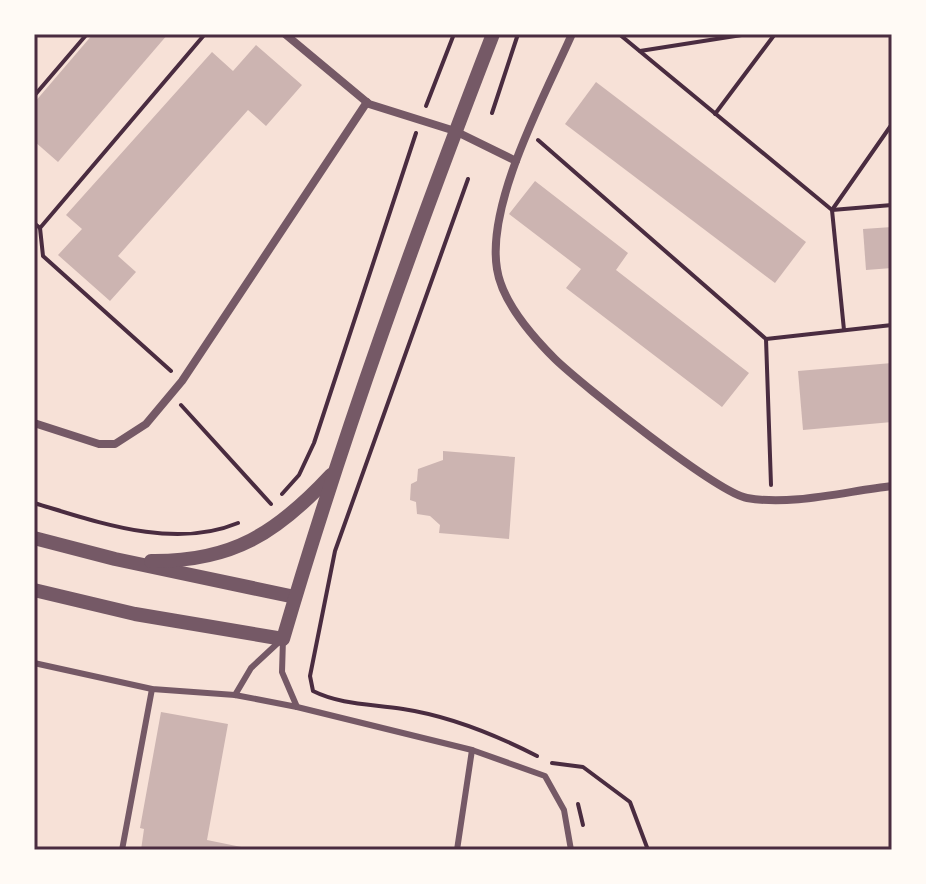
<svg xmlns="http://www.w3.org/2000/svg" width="926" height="884" font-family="Inter,sans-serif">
  <rect width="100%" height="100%" fill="#f7e1d7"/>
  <!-- building -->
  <g fill="#ccb4b1">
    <path d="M 93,34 L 168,34 L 58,162 L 34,141 L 34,103 Z"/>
    <path d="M 256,45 L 302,85 L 266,126 L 248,110 L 118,256 L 136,272 L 110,301 L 58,255 L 82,229 L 66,215 L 212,52 L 233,71 Z"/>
    <path d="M 596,82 L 806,242 L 775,283 L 565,124 Z"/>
    <path d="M 535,181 L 628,253 L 616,270 L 749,373 L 722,407 L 566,288 L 581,269 L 509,214 Z"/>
    <path d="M 892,227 L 892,268 L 866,270 L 863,229 Z"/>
    <path d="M 892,363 L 892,422 L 803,430 L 798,371 Z"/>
    <path d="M 443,451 L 515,457 L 509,539 L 439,533 L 440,525 L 430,516 L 417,514 L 416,502 L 410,500 L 411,484 L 417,481 L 418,469 L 443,460 Z"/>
    <path d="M 161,712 L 228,724 L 207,840 L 256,850 L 141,850 L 144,829 L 140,828 Z"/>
  </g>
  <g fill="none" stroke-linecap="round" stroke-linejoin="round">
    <!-- path -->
    <g stroke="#4a2c40" stroke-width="4">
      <path d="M 619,34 L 832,210 L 892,205"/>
      <path d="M 640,51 L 748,34"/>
      <path d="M 34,96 L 87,34"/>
      <path d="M 426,106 L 454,34"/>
      <path d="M 492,113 L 518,34"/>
      <path d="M 715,114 L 775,34"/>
      <path d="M 538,140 L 766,339 L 892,325"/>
      <path d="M 468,179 L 335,551 L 310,676 L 313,691 C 341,705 373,704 403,709 C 449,716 496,735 537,756"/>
      <path d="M 34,223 L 40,228 L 205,34"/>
      <path d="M 40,228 L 43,256 L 171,371"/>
      <path d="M 844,330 L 832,210 L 892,124"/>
      <path d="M 766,339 L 771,485"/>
      <path d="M 181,405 L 271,504"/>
      <path d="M 282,494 L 299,475 L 314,443 L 416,133"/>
      <path d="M 34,503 C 98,522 173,550 238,523"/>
      <path d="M 552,763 L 583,767 L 630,802 L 648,850"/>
      <path d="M 578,804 L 583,825"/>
    </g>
    <!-- service -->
    <g stroke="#755966" stroke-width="6">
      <path d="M 283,639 L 282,672 L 297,707"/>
      <path d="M 34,663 L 152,689 L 235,695 L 297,707 L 472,750 L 545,776 L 564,810 L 571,850"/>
      <path d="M 235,695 L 251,668 L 280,641"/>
      <path d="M 122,850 L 152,689"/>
      <path d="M 457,850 L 472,750"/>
    </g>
    <!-- minor -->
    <g stroke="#755966" stroke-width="8">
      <path d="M 285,34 L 369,104 L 455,131 L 516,161"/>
      <path d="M 572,34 C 545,95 486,203 497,269 C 502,302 532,336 555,359 C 582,385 716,492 747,498 C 792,506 847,491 892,486"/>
      <path d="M 34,423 L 99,444 L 115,444 L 146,424 L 182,381 L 367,102"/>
    </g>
    <!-- tertiary -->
    <g stroke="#755966" stroke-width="14">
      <path d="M 34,538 L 115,559 L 295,597"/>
      <path d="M 151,561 C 232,562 277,533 331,475"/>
      <path d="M 34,590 L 135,614 L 283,639 C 343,434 416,233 493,34"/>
    </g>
  </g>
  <!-- border -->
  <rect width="926" height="884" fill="none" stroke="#fffaf5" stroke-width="72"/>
  <rect x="36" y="36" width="854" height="812" fill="none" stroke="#4a2c40" stroke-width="3"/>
</svg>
